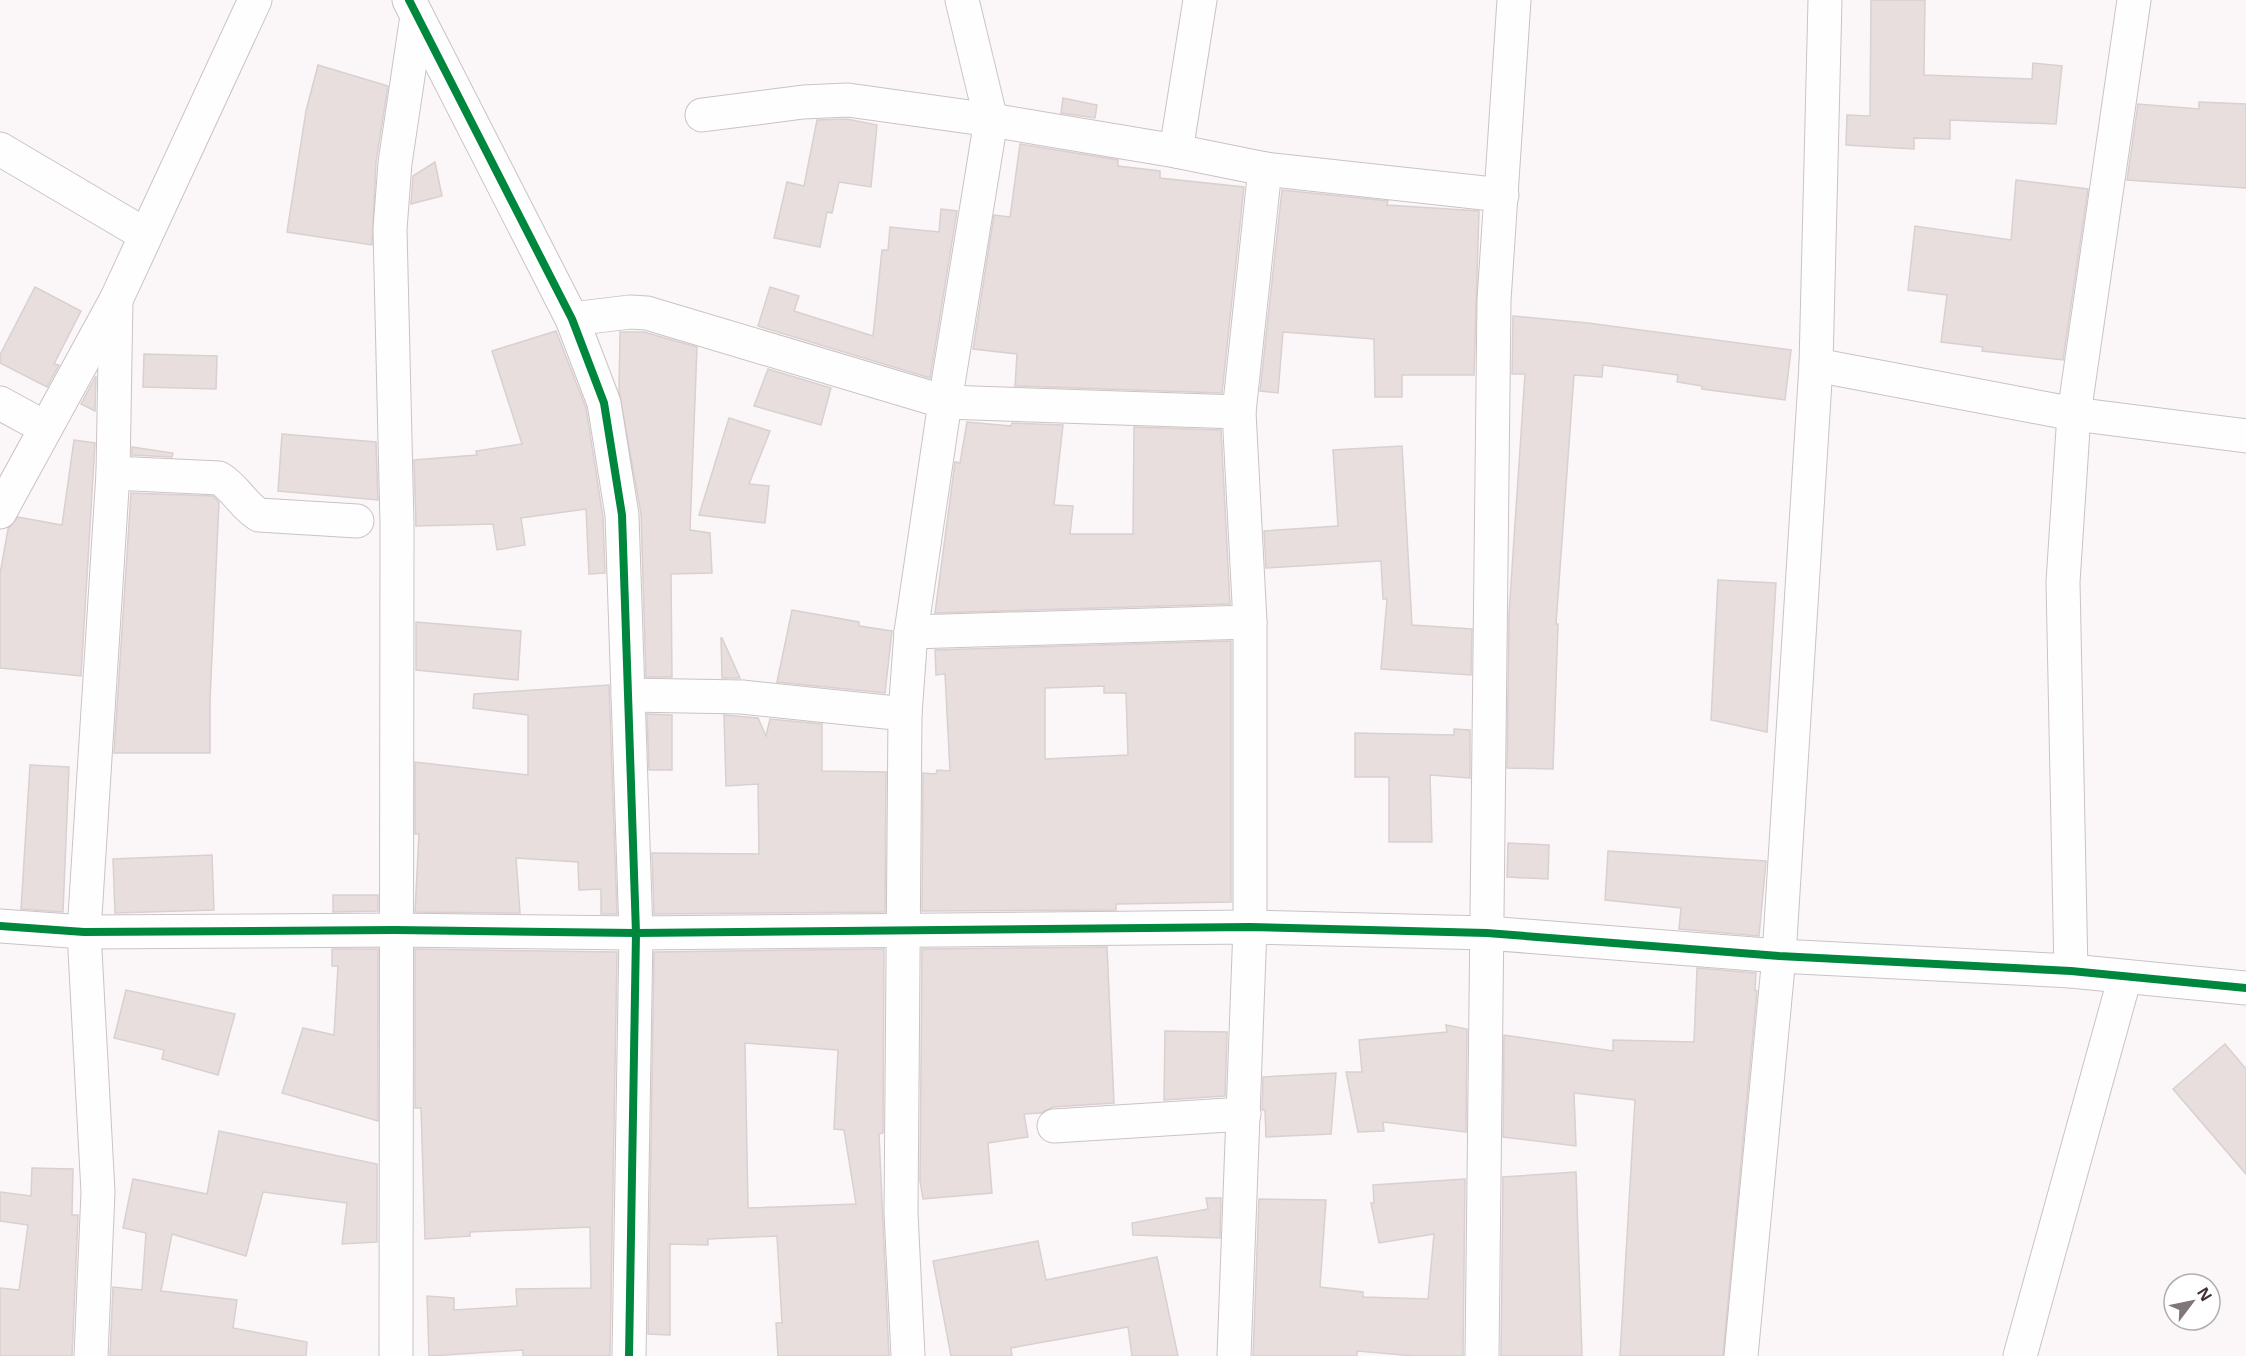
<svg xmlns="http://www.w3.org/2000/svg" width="2246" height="1356" font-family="'Noto Sans',sans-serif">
  <rect width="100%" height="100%" fill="#fbf7f8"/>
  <!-- building -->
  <g fill="#e7dedd" stroke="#d9d0d0" stroke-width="1.5" fill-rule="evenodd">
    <path d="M 1871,0 L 1925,0 L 1924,75 L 2032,79 L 2033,63 L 2062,66 L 2056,124 L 1950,120 L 1950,139 L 1914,138 L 1914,149 L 1846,145 L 1847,115 L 1870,116 Z"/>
    <path d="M 318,65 L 388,86 L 376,162 L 372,245 L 287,232 L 306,111 Z"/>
    <path d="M 1063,98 L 1097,105 L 1095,118 L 1061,113 Z"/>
    <path d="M 2199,102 L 2246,104 L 2246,188 L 2127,180 L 2138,104 L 2199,109 Z"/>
    <path d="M 847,119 L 877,125 L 871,187 L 839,182 L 832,213 L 827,212 L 820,247 L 774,238 L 787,182 L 804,186 L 817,120 Z"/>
    <path d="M 1020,144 L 1118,160 L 1118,166 L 1160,171 L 1160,178 L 1244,187 L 1222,393 L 1015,386 L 1017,354 L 973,349 L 994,215 L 1010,217 Z"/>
    <path d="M 435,162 L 442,196 L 411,204 L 413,176 Z"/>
    <path d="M 2016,180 L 2088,189 L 2063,360 L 1982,351 L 1983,347 L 1941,342 L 1947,295 L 1908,290 L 1915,226 L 2011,240 Z"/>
    <path d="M 1282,190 L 1388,201 L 1387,205 L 1479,211 L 1474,375 L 1402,375 L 1402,397 L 1375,397 L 1374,339 L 1283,332 L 1278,393 L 1260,391 Z"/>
    <path d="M 941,209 L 957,211 L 930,378 L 758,326 L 770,287 L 799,296 L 794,311 L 873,336 L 882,250 L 888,250 L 890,227 L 939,232 Z"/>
    <path d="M 35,287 L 81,311 L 54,364 L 59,365 L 47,387 L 0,363 L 0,355 Z"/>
    <path d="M 1513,316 L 1588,323 L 1791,350 L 1785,400 L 1702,389 L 1702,386 L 1677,382 L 1678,375 L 1603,365 L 1602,377 L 1574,375 L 1556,624 L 1558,624 L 1553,769 L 1507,768 L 1509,614 L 1525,374 L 1512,374 Z"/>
    <path d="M 556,331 L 586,408 L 603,517 L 605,573 L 589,574 L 586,509 L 521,518 L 525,545 L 497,550 L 493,524 L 416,526 L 414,460 L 477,455 L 476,451 L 522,444 L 492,351 Z"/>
    <path d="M 620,332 L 644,332 L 697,347 L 690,530 L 710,533 L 712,573 L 671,574 L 672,677 L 646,677 L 641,514 L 619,391 Z"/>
    <path d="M 144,354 L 217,356 L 216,389 L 143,387 Z"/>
    <path d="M 768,369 L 831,388 L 821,425 L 754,406 Z"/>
    <path d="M 96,376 L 95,411 L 81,404 Z"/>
    <path d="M 729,418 L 770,431 L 749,484 L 769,486 L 765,523 L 699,515 Z"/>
    <path d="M 967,422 L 1011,426 L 1012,423 L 1063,425 L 1054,505 L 1073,506 L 1070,534 L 1133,534 L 1134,427 L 1221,430 L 1230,604 L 935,613 L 955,462 L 960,463 Z"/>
    <path d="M 282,434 L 376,442 L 378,500 L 278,491 Z"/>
    <path d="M 74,440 L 95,443 L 81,676 L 0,668 L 0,574 L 8,529 L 18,517 L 62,525 Z"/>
    <path d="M 1402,446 L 1412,625 L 1472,629 L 1471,675 L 1381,669 L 1387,599 L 1383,599 L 1381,561 L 1266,568 L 1264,531 L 1338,526 L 1333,450 Z"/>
    <path d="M 132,447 L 173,453 L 172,457 L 132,455 Z"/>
    <path d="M 131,493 L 213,496 L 219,502 L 210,700 L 210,753 L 114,753 Z"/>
    <path d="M 1718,580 L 1776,583 L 1767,732 L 1711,720 Z"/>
    <path d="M 792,610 L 859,622 L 859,626 L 892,631 L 885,693 L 777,682 Z"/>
    <path d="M 416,622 L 521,631 L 518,680 L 416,670 Z"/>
    <path d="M 721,638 L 722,638 L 740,678 L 722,678 Z"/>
    <path d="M 1231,641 L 1231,902 L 1116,904 L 1116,910 L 922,911 L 923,773 L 936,774 L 937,770 L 950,771 L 945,674 L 936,675 L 935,650 ZM 1104,686 L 1104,693 L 1126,693 L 1128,755 L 1045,759 L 1045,688 Z"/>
    <path d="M 609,685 L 617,914 L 601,914 L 601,889 L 579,890 L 578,862 L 516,858 L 520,913 L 415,912 L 419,834 L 415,834 L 415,762 L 528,775 L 528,715 L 473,708 L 474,694 Z"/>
    <path d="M 647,714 L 672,715 L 672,770 L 649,770 Z"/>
    <path d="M 724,715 L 758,718 L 766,736 L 770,719 L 822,724 L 822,771 L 886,772 L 885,912 L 654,914 L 652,853 L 759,854 L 758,784 L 726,786 Z"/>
    <path d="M 1454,729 L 1470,730 L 1470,778 L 1430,775 L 1432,842 L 1389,842 L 1389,777 L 1355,777 L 1355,733 L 1454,735 Z"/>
    <path d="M 30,765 L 69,767 L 63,912 L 21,909 Z"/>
    <path d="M 1508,843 L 1549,845 L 1548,879 L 1507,877 Z"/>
    <path d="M 1608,851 L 1766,861 L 1759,936 L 1679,929 L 1681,908 L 1605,900 Z"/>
    <path d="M 212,855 L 214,910 L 115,913 L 113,859 Z"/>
    <path d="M 333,895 L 378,895 L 378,911 L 333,912 Z"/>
    <path d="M 1107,947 L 1114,1103 L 1053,1107 L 1041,1113 L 1024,1114 L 1028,1137 L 988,1143 L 992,1193 L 923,1199 L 920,1181 L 922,949 Z"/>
    <path d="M 332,949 L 378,949 L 378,1121 L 282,1093 L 303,1028 L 334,1035 L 338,966 L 332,966 Z"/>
    <path d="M 415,949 L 617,952 L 610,1356 L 523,1356 L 523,1350 L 429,1356 L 427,1296 L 454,1298 L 454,1310 L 517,1306 L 516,1289 L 591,1288 L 590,1227 L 470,1232 L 470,1236 L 425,1239 L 421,1108 L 415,1108 Z"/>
    <path d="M 884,949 L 883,1133 L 879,1134 L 889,1356 L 778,1356 L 776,1323 L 782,1323 L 777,1236 L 708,1239 L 708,1245 L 670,1244 L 670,1335 L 648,1334 L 654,952 ZM 745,1043 L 838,1050 L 834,1129 L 844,1130 L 856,1204 L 748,1208 Z"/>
    <path d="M 1697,968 L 1756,973 L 1755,990 L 1757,991 L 1723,1356 L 1620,1356 L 1635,1100 L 1574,1093 L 1576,1146 L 1503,1137 L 1504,1035 L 1613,1051 L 1613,1040 L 1694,1042 Z"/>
    <path d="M 126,990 L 235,1014 L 218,1075 L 162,1059 L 164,1050 L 114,1038 Z"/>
    <path d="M 1446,1025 L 1467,1029 L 1466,1132 L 1383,1122 L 1384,1131 L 1358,1132 L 1346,1072 L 1362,1072 L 1359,1040 L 1447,1032 Z"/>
    <path d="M 1165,1031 L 1227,1032 L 1225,1096 L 1164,1100 Z"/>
    <path d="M 2225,1044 L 2246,1069 L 2246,1174 L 2173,1089 Z"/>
    <path d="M 1336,1073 L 1331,1134 L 1266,1137 L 1265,1110 L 1262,1110 L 1263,1077 Z"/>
    <path d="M 219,1131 L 377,1164 L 377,1242 L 342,1244 L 347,1203 L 263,1192 L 246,1256 L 172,1234 L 161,1291 L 237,1300 L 233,1328 L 307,1342 L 306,1356 L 110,1356 L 113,1287 L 142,1290 L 146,1233 L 123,1228 L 133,1179 L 207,1194 Z"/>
    <path d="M 32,1168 L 73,1169 L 72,1215 L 78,1215 L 72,1356 L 0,1356 L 0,1288 L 19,1290 L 28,1225 L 0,1221 L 0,1192 L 31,1196 Z"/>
    <path d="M 1576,1172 L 1582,1356 L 1501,1356 L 1503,1177 Z"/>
    <path d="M 1465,1179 L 1463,1356 L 1415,1356 L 1357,1351 L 1357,1356 L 1253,1356 L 1259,1199 L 1326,1200 L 1320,1287 L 1363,1292 L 1363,1297 L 1428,1299 L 1434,1234 L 1379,1243 L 1371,1203 L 1374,1203 L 1373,1185 Z"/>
    <path d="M 1206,1198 L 1221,1198 L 1220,1238 L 1133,1235 L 1132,1223 L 1208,1209 Z"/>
    <path d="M 1038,1241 L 1046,1280 L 1157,1257 L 1178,1356 L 1132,1356 L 1128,1327 L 1011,1348 L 1012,1356 L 951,1356 L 933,1261 Z"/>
  </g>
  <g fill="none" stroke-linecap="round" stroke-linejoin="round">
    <defs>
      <g id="street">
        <path d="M 409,0 L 572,319 L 604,403 L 622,515 L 636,933 L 629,1356"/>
        <path d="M 702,115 L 803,102 L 848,100 L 991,120 L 1176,151 L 1265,169 L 1502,195"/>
        <path d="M 0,149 L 144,234"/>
        <path d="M 1176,151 L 1200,0"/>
        <path d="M 572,319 L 630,312 L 647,313 L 945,402 L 1239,412"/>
        <path d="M 1816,365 L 2074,414 L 2246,436"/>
        <path d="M 0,403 L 44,427"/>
        <path d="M 113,473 L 219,478 C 236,488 243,506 259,515 L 357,521"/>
        <path d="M 0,512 L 116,300 L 255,0"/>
        <path d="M 911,632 L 1250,622"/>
        <path d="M 628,695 L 742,697 L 905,714"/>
        <path d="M 0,926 L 84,932 L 395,930 L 636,933 L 1250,927 L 1487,933 L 1779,956 L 2071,971 L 2246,988"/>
        <path d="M 2071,971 L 2063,582 L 2074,414 L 2134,0"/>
        <path d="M 1054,1126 L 1244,1114"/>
        <path d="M 91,1356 L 98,1192 L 84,932 L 113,473 L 116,300"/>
        <path d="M 396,1356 L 397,524 L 390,229 L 395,163 L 417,16"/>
        <path d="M 908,1356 L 901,1213 L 905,714 L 911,632 L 945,402 L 991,120 L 962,0"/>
        <path d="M 1234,1356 L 1250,927 L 1250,622 L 1239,412 L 1265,169"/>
        <path d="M 1482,1356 L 1494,300 L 1514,0"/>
        <path d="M 1741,1356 L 1779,956 L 1816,365 L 1825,0"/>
        <path d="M 2020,1356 L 2125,977"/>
      </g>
    </defs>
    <!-- street casing -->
    <use href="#street" stroke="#cbc2c5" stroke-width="35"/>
    <!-- street -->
    <use href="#street" stroke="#fefefe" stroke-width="33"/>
    <defs>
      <g id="cycleway">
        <path d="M 409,0 L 572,319 L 604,403 L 622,515 L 636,933 L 629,1356"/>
        <path d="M 0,926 L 84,932 L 395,930 L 636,933 L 1250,927 L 1487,933 L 1779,956 L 2071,971 L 2246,988"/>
      </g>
    </defs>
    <!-- cycleway casing -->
    <use href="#cycleway" stroke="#fff" stroke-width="11"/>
    <!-- cycleway -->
    <use href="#cycleway" stroke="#00873e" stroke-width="8"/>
  </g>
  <!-- north arrow -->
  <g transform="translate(2192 1302) rotate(58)"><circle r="28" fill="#ffffff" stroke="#b3adaf" stroke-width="1.5"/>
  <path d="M0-4.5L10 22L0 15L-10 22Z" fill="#81767a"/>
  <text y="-9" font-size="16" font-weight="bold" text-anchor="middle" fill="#403136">N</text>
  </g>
</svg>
